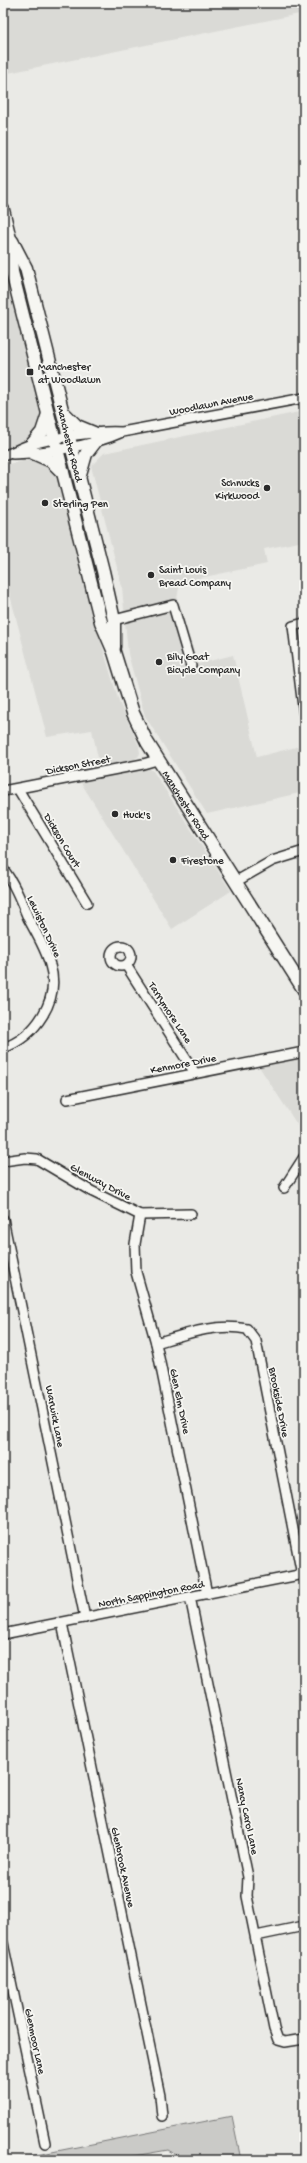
<svg xmlns="http://www.w3.org/2000/svg" width="307" height="2163" font-family="'Gochi Hand',sans-serif">
  <rect width="100%" height="100%" fill="#eaeae6"/>
  <filter id="ink" filterUnits="userSpaceOnUse"><feTurbulence type="fractalNoise" baseFrequency=".025" numOctaves="2"/><feDisplacementMap in="SourceGraphic" scale="8" xChannelSelector="R" yChannelSelector="G"/><feConvolveMatrix kernelMatrix="1 2 1 2 8 2 1 2 1" color-interpolation-filters="sRGB"/></filter>
  <g filter="url(#ink)">
    <!-- built -->
    <g fill="#dadad6">
      <path d="M 3,3 L 304,3 L 304,13 L 3,74 Z"/>
      <path d="M 3,255 L 42,409 L 42,420 L 34,437 L 19,446 L 3,450 Z"/>
      <path d="M 304,411 L 304,541 L 264,549 L 267,564 L 180,582 L 177,599 L 198,664 L 233,655 L 257,757 L 300,746 L 304,763 L 304,792 L 207,814 L 145,716 L 128,654 L 122,587 L 91,466 L 104,453 Z"/>
      <path d="M 37,458 L 51,465 L 61,482 L 96,625 L 119,702 L 139,746 L 140,753 L 138,757 L 131,761 L 100,767 L 92,730 L 47,737 L 3,568 L 3,465 Z"/>
      <path d="M 148,768 L 153,771 L 231,891 L 172,929 L 80,781 Z"/>
      <path d="M 304,1057 L 304,1135 L 258,1065 Z"/>
    </g>
    <!-- green -->
    <path fill="#cacac7" stroke="#7a7a79" d="M 232,2116 L 241,2160 L 185,2160 L 168,2150 L 111,2160 L 12,2160 Z"/>
    <g fill="none" stroke-linecap="round" stroke-linejoin="round">
      <defs>
        <g id="minor">
          <path d="M 13,454 C 44,453 92,446 120,433"/>
          <path d="M 3,456 C 12,453 20,448 29,445 C 53,438 98,430 122,432 L 304,398"/>
          <path d="M 114,620 L 173,605 L 191,666"/>
          <path d="M 304,623 L 293,626 L 304,715"/>
          <path d="M 18,789 L 87,903"/>
          <path d="M 3,791 L 143,764 L 157,760"/>
          <path d="M 3,869 C 14,883 21,901 28,918 C 36,933 46,949 50,965 C 61,1000 35,1037 3,1048"/>
          <path d="M 235,882 L 272,861 L 304,851"/>
          <circle cx="121" cy="956" r="10"/>
          <path d="M 126,965 L 195,1073"/>
          <path d="M 67,1099 L 304,1052"/>
          <path d="M 3,1161 L 25,1158 L 37,1159 L 91,1191 L 140,1215 L 191,1214"/>
          <path d="M 284,1188 L 304,1157"/>
          <path d="M 140,1215 L 135,1244 L 136,1272 L 156,1343 L 207,1594"/>
          <path d="M 3,1219 L 85,1618"/>
          <path d="M 156,1343 C 186,1334 215,1323 247,1329 L 256,1341 L 302,1575"/>
          <path d="M 190,1597 L 248,1877 L 247,1896 L 274,2029 L 278,2040 L 285,2042 L 304,2039"/>
          <path d="M 62,1623 L 160,2096 L 162,2116"/>
          <path d="M 3,1634 L 304,1574"/>
          <path d="M 256,1936 L 304,1926"/>
          <path d="M 3,1943 L 45,2143"/>
        </g>
        <g id="major">
          <path id="s1" d="M 3,210 L 10,239 L 12,272 L 101,622 L 114,652 L 133,713 L 147,742 L 304,990"/>
          <path id="s2" d="M 12,241 L 26,268 L 103,571 L 114,620 L 114,647"/>
          <path d="M 64,413 L 77,426 L 94,433"/>
          <path d="M 32,444 L 42,432 L 48,414"/>
          <path d="M 33,453 L 51,461 L 63,473"/>
          <path d="M 80,475 L 86,454 L 96,441"/>
        </g>
      </defs>
      <!-- minor casing -->
      <use href="#minor" stroke="#2b2b2b" stroke-width="12"/>
      <!-- major casing -->
      <use href="#major" stroke="#2b2b2b" stroke-width="15"/>
      <!-- minor -->
      <use href="#minor" stroke="#f6f6f2" stroke-width="9"/>
      <!-- major -->
      <use href="#major" stroke="#f6f6f2" stroke-width="12"/>
    </g>
  </g>
  <!-- markers -->
  <g fill="#2b2b2b" stroke="#f6f6f2" stroke-width="1.5">
    <rect x="26" y="368" width="8" height="8" rx="2"/>
    <circle cx="267" cy="488" r="4"/>
    <circle cx="45" cy="503" r="4"/>
    <circle cx="151" cy="575" r="4"/>
    <circle cx="159" cy="662" r="4"/>
    <circle cx="115" cy="814" r="4"/>
    <circle cx="173" cy="860" r="4"/>
  </g>
  <g text-anchor="middle" stroke-width="3.5" stroke-linejoin="round" paint-order="stroke">
    <!-- poi labels -->
    <g font-size="11" fill="#2b2b2b" stroke="#f6f6f2" text-anchor="start">
      <text x="38" y="370">Manchester<tspan x="38" dy="13">at Woodlawn</tspan></text>
      <text x="259" y="486" text-anchor="end">Schnucks<tspan x="259" dy="13">Kirkwood</tspan></text>
      <text x="53" y="507">Sterling Pen</text>
      <text x="159" y="573">Saint Louis<tspan x="159" dy="13">Bread Company</tspan></text>
      <text x="167" y="660">Bily Goat<tspan x="167" dy="13">Bicycle Company</tspan></text>
      <text x="123" y="818">Huck's</text>
      <text x="181" y="864">Firestone</text>
    </g>
    <!-- street labels -->
    <g font-size="11" fill="#2b2b2b" stroke="#f6f6f2">
      <text transform="translate(211 403) rotate(-11)" y="4">Woodlawn Avenue</text>
      <text dy="4" stroke="none"><textPath href="#s2" startOffset="211">Manchester Road</textPath></text>
      <text transform="translate(78 764) rotate(-11)" y="4">Dickson Street</text>
      <text dy="4" stroke="none"><textPath href="#s1" startOffset="627">Manchester Road</textPath></text>
      <text transform="translate(63 840) rotate(59)" y="4">Dickson Court</text>
      <text transform="translate(45 926) rotate(65)" y="4">Lewiston Drive</text>
      <text transform="translate(171 1012) rotate(57)" y="4">Tarrymore Lane</text>
      <text transform="translate(183 1063) rotate(-11)" y="4">Kenmore Drive</text>
      <text transform="translate(101 1181) rotate(28)" y="4">Glenway Drive</text>
      <text transform="translate(181 1401) rotate(78)" y="4">Glen Elm Drive</text>
      <text transform="translate(280 1402) rotate(79)" y="4">Brookside Drive</text>
      <text transform="translate(56 1416) rotate(79)" y="4">Warwick Lane</text>
      <text transform="translate(151 1593) rotate(-11)" y="4">North Sappington Road</text>
      <text transform="translate(248 1816) rotate(78)" y="4">Nancy Carol Lane</text>
      <text transform="translate(124 1867) rotate(78)" y="4">Glenbrook Avenue</text>
      <text transform="translate(36 2041) rotate(78)" y="4">Glenmoor Lane</text>
    </g>
  </g>
  <!-- margin -->
  <rect width="307" height="2163" fill="none" stroke="#f6f6f2" stroke-width="16"/>
  <rect x="8" y="8" width="291" height="2147" fill="none" stroke="#2b2b2b" stroke-width="1.5" filter="url(#ink)"/>
</svg>
